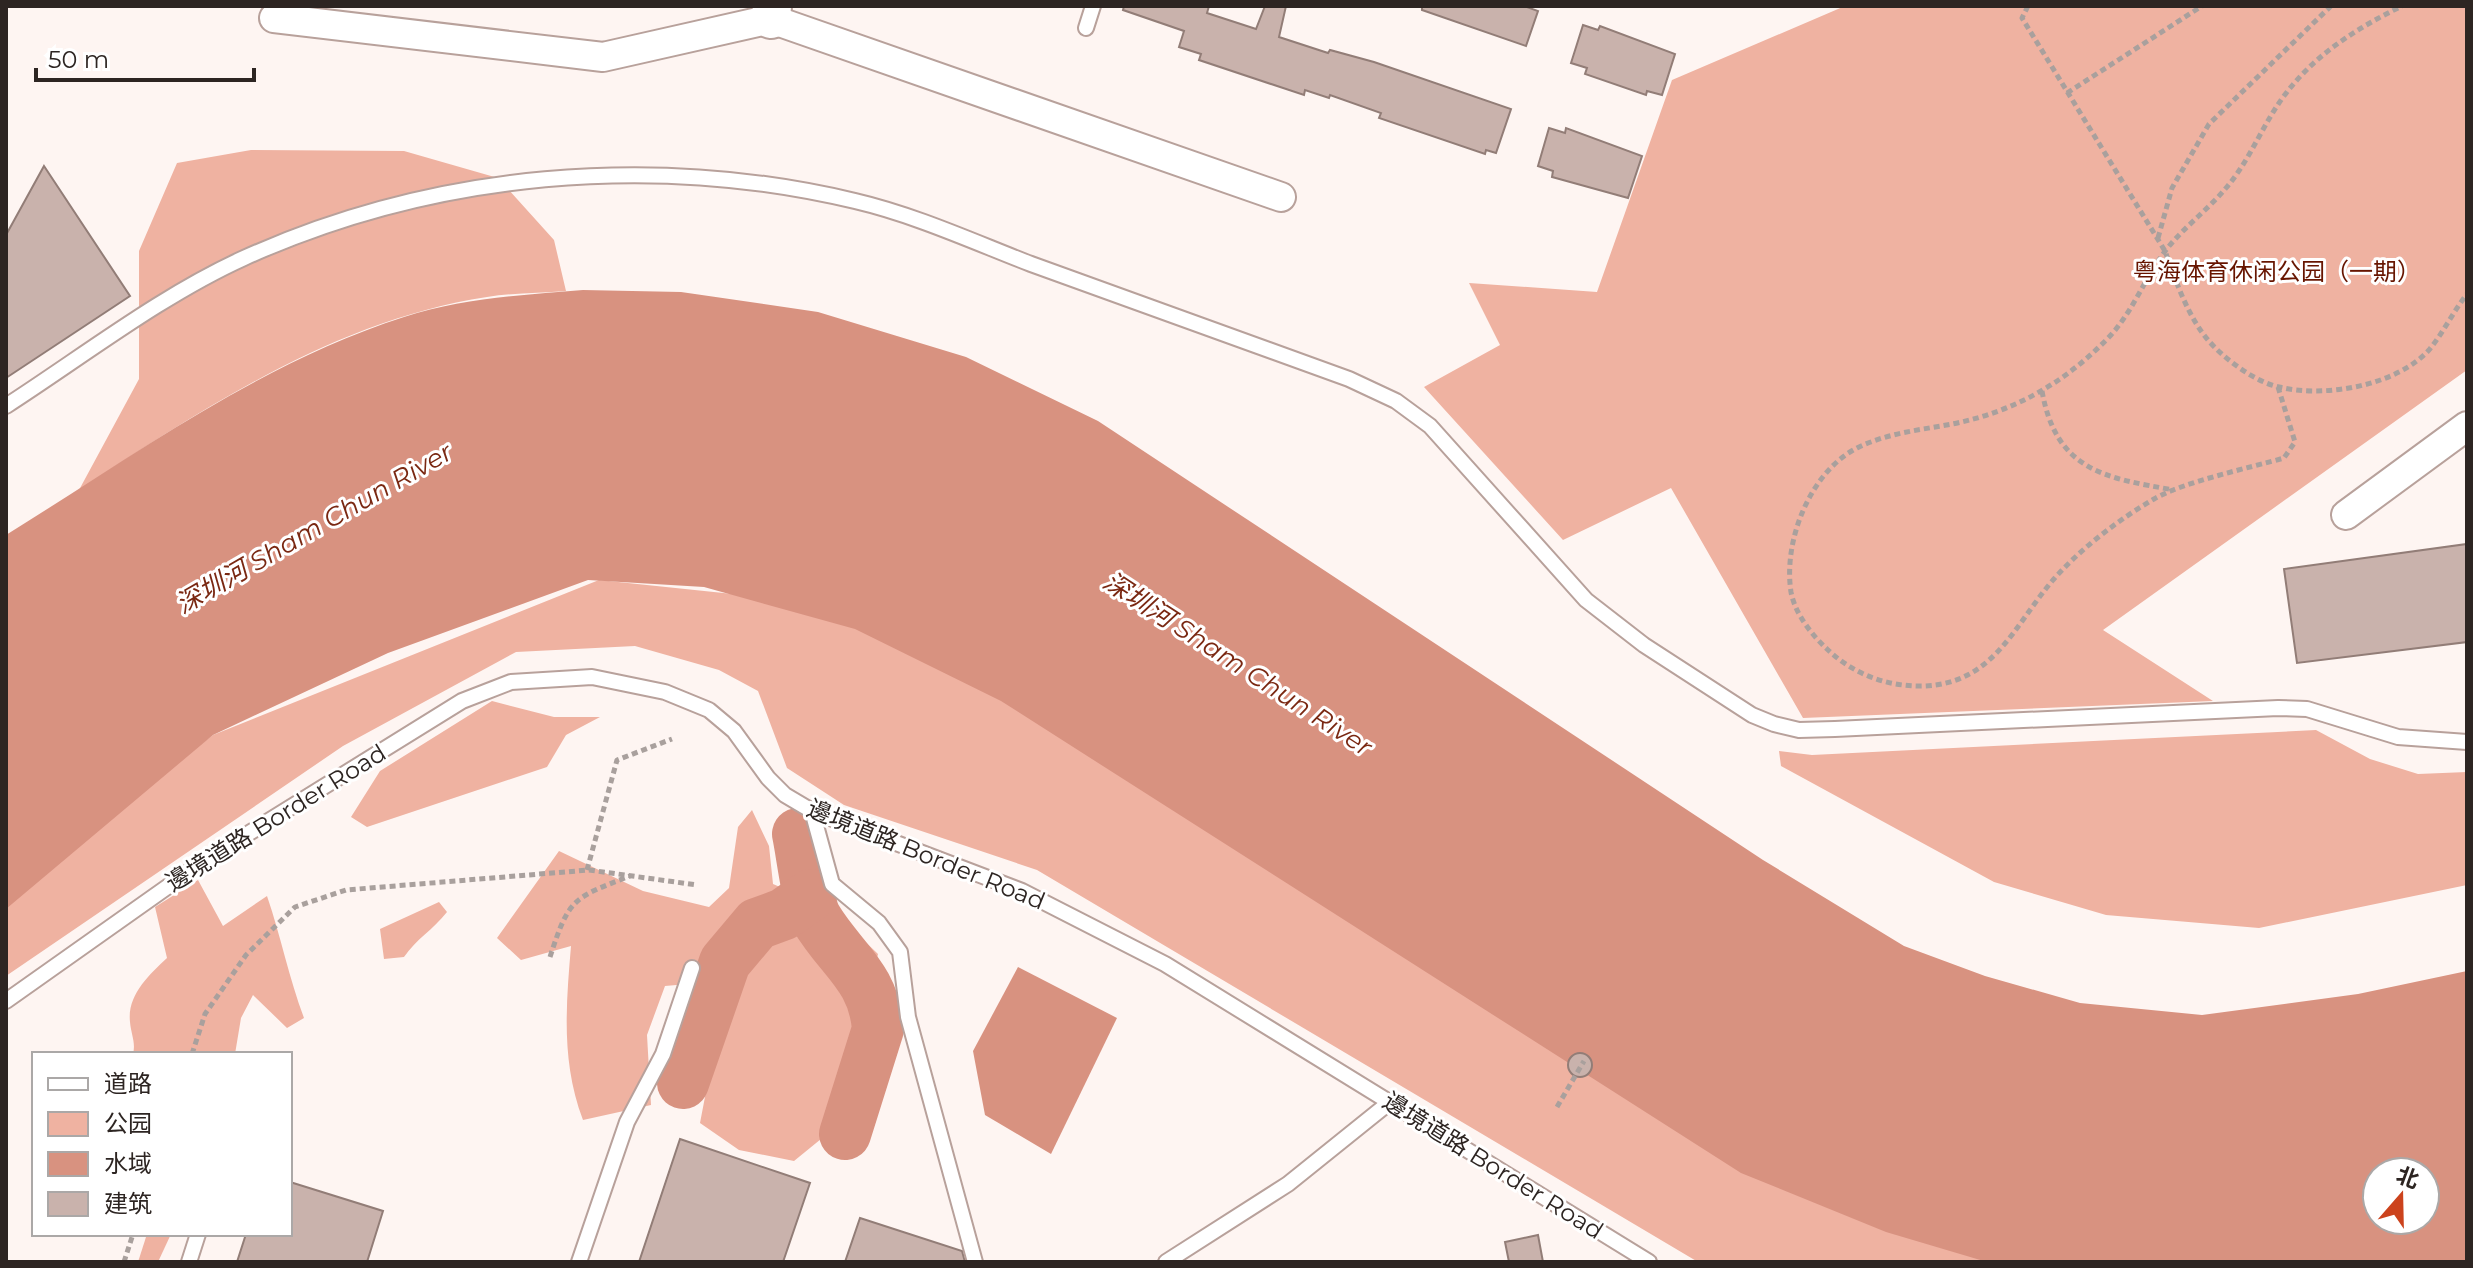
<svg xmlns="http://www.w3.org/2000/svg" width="2473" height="1268" font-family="Montserrat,'Noto Sans SC',sans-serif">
  <rect width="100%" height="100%" fill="#fef5f2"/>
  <!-- green -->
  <g fill="#efb2a1">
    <path d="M 1845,6 L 2467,6 L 2467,370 L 2103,630 L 2213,701 L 1803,718 L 1671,488 L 1563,540 L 1424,387 L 1500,345 L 1469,283 L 1597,292 L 1672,80 Z"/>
    <path d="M 251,150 L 404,151 L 498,178 L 554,240 L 566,291 C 540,293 513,293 487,297 C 336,320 204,408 79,490 L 139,379 L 139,251 L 177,163 Z"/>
    <path d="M 599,580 L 809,602 L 980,680 L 2067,1262 L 1698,1262 L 1037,870 L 844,805 L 787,768 L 758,691 L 719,670 L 635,646 L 516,652 L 343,746 L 6,976 L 6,891 L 213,735 Z"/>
    <path d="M 492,701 L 554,717 L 600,717 L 566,735 L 547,767 L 367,827 L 351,817 L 380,771 Z"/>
    <path d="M 2316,730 L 2370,759 L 2418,774 L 2467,772 L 2467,885 L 2259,928 L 2106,915 L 1994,882 L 1781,766 L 1779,751 L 1812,755 Z"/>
    <path d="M 752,810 L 769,846 L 773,884 L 831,909 L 878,954 L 855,1048 L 821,1139 L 794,1161 L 739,1150 L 700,1123 L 722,1008 L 699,983 L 665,986 L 647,1035 L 651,1105 L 583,1120 C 561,1062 566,1006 571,946 L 521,960 L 497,938 L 559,851 L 643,891 L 709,907 L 729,888 L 738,827 Z"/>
    <path d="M 198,880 L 223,926 L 267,896 C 281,937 289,978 304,1018 L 287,1028 L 253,995 L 241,1018 L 235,1054 L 133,1054 C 136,1043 131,1034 130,1022 C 127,995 149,975 167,958 L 155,907 Z"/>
    <path d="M 439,902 L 447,912 C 433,930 416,939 404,957 L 384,959 L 380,929 Z"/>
    <path d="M 147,1234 L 171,1234 L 158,1262 L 138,1262 Z"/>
  </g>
  <!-- water -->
  <g fill="#d89280" fill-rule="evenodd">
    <path d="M 583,290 L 681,292 L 818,312 L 966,357 L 1098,421 L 1763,860 L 1904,946 L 1985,976 L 2080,1003 L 2202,1015 L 2358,994 L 2467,971 L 2467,1262 L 1987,1262 L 1886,1232 L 1741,1173 L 1001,701 L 855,629 L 704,587 L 588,580 L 388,653 L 213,735 L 6,909 L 6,535 C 135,455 258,364 404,317 C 462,298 523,295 583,290 ZM 2377,1172 L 2425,1172 L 2425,1220 L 2377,1220 Z"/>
    <path d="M 1018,967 L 1117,1018 L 1051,1154 L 985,1115 L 973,1051 Z"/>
  </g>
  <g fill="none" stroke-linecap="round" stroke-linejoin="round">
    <!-- river -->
    <g stroke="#d89280" stroke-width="52">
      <path d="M 798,834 C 802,853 808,904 816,918 C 841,960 874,976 878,1029 L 845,1134"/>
      <path d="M 683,1083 L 725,962 L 757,924 L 784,914 L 811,895"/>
    </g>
  </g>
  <!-- building -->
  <g fill="#c9b2ac" stroke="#927d77" stroke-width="2">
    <path d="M 1124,6 L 1209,6 L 1207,13 L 1256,29 L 1265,6 L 1286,6 L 1279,37 L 1328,53 L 1330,50 L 1374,62 L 1511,109 L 1496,153 L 1486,150 L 1485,154 L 1379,118 L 1381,113 L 1330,95 L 1329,98 L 1305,90 L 1304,95 L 1199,60 L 1201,54 L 1179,47 L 1184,31 L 1123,10 Z"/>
    <path d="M 1422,6 L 1524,6 L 1538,11 L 1526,46 L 1422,10 Z"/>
    <path d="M 1583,25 L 1598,30 L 1600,26 L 1675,54 L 1662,95 L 1647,91 L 1646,95 L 1585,74 L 1587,68 L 1571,63 Z"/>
    <path d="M 1549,128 L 1565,133 L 1566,128 L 1642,156 L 1628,198 L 1552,177 L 1553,171 L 1538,166 Z"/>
    <path d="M 44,166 L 130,296 L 6,378 L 6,235 Z"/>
    <path d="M 2467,544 L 2467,642 L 2297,663 L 2284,569 Z"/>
    <circle cx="1580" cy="1065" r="12"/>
    <path d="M 680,1139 L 810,1183 L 783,1262 L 639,1262 Z"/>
    <path d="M 290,1182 L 383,1211 L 367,1262 L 237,1262 L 246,1234 L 290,1234 Z"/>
    <path d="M 860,1218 L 962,1251 L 965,1262 L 845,1262 Z"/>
    <path d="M 1538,1235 L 1543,1262 L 1509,1262 L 1505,1242 Z"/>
  </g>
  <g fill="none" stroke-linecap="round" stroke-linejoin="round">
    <defs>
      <g id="lane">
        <path d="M 1086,28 L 1093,6"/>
        <path d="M 6,406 C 82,357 162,295 244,258 C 434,172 653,153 855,201 C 915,215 974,242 1031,264 C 1137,303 1243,341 1349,379 L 1396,401 L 1430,426 L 1586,600 L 1644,645 L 1752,715 L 1774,724 L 1799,730 L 1835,729 L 2278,708 L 2307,709 L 2398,737 L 2467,742"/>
        <path d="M 812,811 L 832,884 L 879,923 L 900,952 L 908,1017 L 975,1262"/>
        <path d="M 6,1001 L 204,861 L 462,701 L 511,682 L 592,677 L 665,692 L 709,710 L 734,731 L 768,778 L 785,795 L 812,811 L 1022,891 L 1165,964 L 1649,1262"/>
        <path d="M 189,1262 L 198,1234"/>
        <path d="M 579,1262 L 627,1122 L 663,1054 L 692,968"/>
        <path d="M 1166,1262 L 1288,1184 L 1390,1102"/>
      </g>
      <g id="street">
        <path d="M 274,18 L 603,57 L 771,19 L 1281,197"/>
        <path d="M 2346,515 L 2467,426"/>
      </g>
      <path id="secondary" d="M 771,19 L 772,6"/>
    </defs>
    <!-- lane casing -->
    <use href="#lane" stroke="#b8a19b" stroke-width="18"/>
    <!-- street casing -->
    <use href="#street" stroke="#b8a19b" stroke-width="32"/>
    <!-- secondary casing -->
    <use href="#secondary" stroke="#b8a19b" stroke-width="42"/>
    <!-- path -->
    <g stroke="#a9a09d" stroke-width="5" stroke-dasharray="6 4" stroke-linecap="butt">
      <path d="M 2028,6 L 2022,18 L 2165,251 C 2176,281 2187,315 2208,340 C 2223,358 2255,382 2279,387 C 2325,398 2396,386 2429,350 C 2443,333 2453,312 2467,294"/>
      <path d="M 2067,93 L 2202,6"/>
      <path d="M 2158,238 L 2172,188 L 2209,124 L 2331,6"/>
      <path d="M 2278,387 L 2295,442 L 2284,458 C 2249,468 2183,482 2154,499 C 2118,520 2080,549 2053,580 C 2013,627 1994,683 1924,686 C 1887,687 1853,674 1827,649 C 1812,635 1795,614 1791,592 C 1783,541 1810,472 1857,448 C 1887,433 1920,430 1952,424 C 2014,412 2066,382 2109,337 C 2132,313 2144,280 2163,254 C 2180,230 2207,211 2226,188 C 2251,159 2264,121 2287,92 C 2317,53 2359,27 2402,6"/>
      <path d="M 2042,391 C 2056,470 2104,478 2174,490"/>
      <path d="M 587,870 L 617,760 L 672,739"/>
      <path d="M 550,957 C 569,898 573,898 630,876"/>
      <path d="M 192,1054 L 205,1014 L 246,955 L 295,907 L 346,890 L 589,870 L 697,885"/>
      <path d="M 1557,1107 L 1584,1061"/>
      <path d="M 124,1262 L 133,1234"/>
    </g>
    <!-- lane -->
    <use href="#lane" stroke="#fff" stroke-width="14"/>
    <!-- street -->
    <use href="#street" stroke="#fff" stroke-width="28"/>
    <!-- secondary -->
    <use href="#secondary" stroke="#fff" stroke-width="38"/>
  </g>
  <g text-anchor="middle" stroke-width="6" stroke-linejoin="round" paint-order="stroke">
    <!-- park labels -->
    <g font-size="24" fill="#671500" stroke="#fff">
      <text x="2277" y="280">粤海体育休闲公园（一期）</text>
    </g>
    <!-- street labels -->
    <g font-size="24" fill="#2d2522" stroke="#fff">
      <text transform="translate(276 818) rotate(-32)" y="8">邊境道路 Border Road</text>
      <text transform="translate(926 855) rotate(22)" y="8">邊境道路 Border Road</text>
      <text transform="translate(1493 1166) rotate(32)" y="8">邊境道路 Border Road</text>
    </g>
    <!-- water labels -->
    <g font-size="26" font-style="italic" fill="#7a2812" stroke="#fff">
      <text transform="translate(314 528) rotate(-30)" y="9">深圳河 Sham Chun River</text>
      <text transform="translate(1238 664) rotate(33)" y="9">深圳河 Sham Chun River</text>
    </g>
  </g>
  <!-- border -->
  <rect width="2473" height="1268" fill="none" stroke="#2d2522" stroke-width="16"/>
  <!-- legend -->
  <rect x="32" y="1052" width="260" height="184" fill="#ffffff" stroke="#aba8a7" stroke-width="2"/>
  <rect x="48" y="1078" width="40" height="12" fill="#ffffff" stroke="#aba8a7" stroke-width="2"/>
  <text x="104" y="1092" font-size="24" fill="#2d2522">道路</text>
  <rect x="48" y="1112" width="40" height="24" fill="#efb2a1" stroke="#aba8a7" stroke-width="2"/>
  <text x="104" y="1132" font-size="24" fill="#2d2522">公园</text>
  <rect x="48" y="1152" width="40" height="24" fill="#d89280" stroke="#aba8a7" stroke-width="2"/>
  <text x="104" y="1172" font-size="24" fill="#2d2522">水域</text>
  <rect x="48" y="1192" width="40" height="24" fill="#c9b2ac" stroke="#aba8a7" stroke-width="2"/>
  <text x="104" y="1212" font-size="24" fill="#2d2522">建筑</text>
  <!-- north arrow -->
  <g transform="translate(2401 1196) rotate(20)"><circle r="38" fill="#ffffff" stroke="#aba8a7" stroke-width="2"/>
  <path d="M0-6L14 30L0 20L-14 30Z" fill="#cc431d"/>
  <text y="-12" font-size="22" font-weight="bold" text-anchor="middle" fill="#2d2522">北</text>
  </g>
  <!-- scale -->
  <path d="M36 68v12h218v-12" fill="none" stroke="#2d2522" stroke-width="4"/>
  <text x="48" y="68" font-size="24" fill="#2d2522" stroke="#ffffff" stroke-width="6" paint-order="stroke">50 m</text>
</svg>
